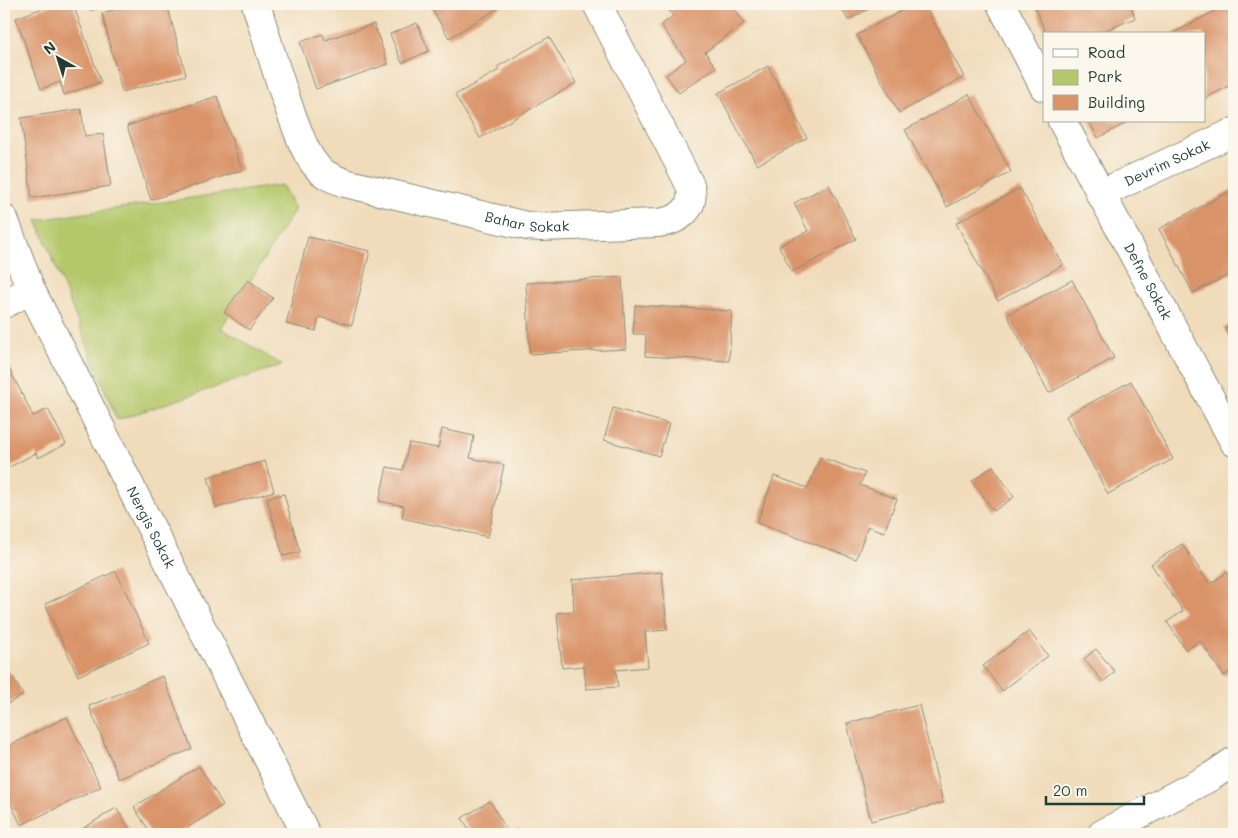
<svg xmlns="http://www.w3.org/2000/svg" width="1238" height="838" font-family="Mali,sans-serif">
  <rect width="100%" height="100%" fill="#fbf7ec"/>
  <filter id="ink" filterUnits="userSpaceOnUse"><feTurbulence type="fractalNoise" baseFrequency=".02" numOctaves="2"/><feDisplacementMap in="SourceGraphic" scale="10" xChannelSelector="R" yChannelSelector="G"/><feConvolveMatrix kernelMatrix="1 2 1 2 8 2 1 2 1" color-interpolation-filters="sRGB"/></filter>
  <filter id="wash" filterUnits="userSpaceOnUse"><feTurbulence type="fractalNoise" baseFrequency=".0096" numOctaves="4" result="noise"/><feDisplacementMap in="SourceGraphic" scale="20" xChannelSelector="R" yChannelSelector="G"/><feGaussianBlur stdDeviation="1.12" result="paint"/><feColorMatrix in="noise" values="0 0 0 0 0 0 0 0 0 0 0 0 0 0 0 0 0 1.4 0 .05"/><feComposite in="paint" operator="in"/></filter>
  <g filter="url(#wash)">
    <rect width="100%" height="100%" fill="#f0dbba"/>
    <!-- green -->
    <path fill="#b4c76b" stroke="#6a8250" d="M 282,185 L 295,209 L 221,328 L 282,365 L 117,420 L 37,220 Z"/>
    <g id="blocks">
      <!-- building -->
      <g fill="#d99367">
        <path d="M 54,4 L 73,4 L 101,82 L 64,95 L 60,82 L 41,89 L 16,18 Z"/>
        <path d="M 89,4 L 110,4 L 91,10 Z"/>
        <path d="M 136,4 L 167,4 L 186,75 L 122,92 L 102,13 Z"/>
        <path d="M 429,4 L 505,4 L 449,38 Z"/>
        <path d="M 665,4 L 731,4 L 744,23 L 705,52 L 716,67 L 679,93 L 666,75 L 686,60 L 661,25 L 673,16 Z"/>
        <path d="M 839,4 L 878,4 L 848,20 Z"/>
        <path d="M 914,4 L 924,4 L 964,77 L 899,113 L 857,35 Z"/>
        <path d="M 1034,4 L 1130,4 L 1135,18 L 1097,34 L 1046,34 Z"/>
        <path d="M 1228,4 L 1234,4 L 1234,83 L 1204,99 L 1204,34 L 1172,34 Z"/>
        <path d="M 417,23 L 429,51 L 402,63 L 390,34 Z"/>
        <path d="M 374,24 L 388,64 L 316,89 L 300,42 L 323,34 L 325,40 Z"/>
        <path d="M 549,37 L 576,83 L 480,138 L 455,95 L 499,70 L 497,67 Z"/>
        <path d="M 768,66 L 807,138 L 757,165 L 718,93 Z"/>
        <path d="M 969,94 L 1011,172 L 947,207 L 905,130 Z"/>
        <path d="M 217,96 L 242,170 L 151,200 L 127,126 Z"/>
        <path d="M 81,109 L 85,136 L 103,134 L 111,186 L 32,198 L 21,118 Z"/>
        <path d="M 1089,121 L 1130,121 L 1098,138 Z"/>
        <path d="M 829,185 L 856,239 L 792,272 L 779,246 L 808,231 L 794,203 Z"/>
        <path d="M 1020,188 L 1063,265 L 998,301 L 956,223 Z"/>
        <path d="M 1234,189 L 1234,272 L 1193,293 L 1159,229 Z"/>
        <path d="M 308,237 L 370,251 L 352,325 L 319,317 L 316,331 L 286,324 Z"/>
        <path d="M 622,277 L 626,349 L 530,354 L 526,283 Z"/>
        <path d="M 248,280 L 273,298 L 249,330 L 224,312 Z"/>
        <path d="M 1072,280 L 1114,358 L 1049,393 L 1007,315 Z"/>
        <path d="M 635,305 L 732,311 L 729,361 L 645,356 L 646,334 L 633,334 Z"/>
        <path d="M 1234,323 L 1234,346 L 1224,328 Z"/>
        <path d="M 7,364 L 33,416 L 48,409 L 66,444 L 38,458 L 36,453 L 4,470 L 4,366 Z"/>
        <path d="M 1131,381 L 1173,459 L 1108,494 L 1066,416 Z"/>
        <path d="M 613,408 L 669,424 L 659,456 L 604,440 Z"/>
        <path d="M 442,429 L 474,436 L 470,458 L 504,465 L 488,537 L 402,518 L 404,506 L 379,501 L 387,467 L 403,470 L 409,443 L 438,448 Z"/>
        <path d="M 820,457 L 865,473 L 860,485 L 897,499 L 884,532 L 868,526 L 856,559 L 757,523 L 774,476 L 808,488 Z"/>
        <path d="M 265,461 L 274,491 L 216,508 L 208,477 Z"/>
        <path d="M 993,466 L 1014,497 L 994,511 L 972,481 Z"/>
        <path d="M 284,494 L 300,552 L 283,556 L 267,498 Z"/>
        <path d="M 1182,544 L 1210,584 L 1227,572 L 1234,583 L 1234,669 L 1224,676 L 1200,641 L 1186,650 L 1167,622 L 1183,611 L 1151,564 Z"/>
        <path d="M 116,571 L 149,643 L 78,676 L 45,604 Z"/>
        <path d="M 662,572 L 667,630 L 645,632 L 648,667 L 616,670 L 618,687 L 586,689 L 584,666 L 562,668 L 557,613 L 574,611 L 572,580 Z"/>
        <path d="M 1029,631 L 1048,656 L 1002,691 L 983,666 Z"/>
        <path d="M 1096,649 L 1115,672 L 1103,682 L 1084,659 Z"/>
        <path d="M 10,672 L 23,695 L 4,706 L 4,676 Z"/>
        <path d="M 163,676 L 192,749 L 119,779 L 89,706 Z"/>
        <path d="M 919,705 L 943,803 L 871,821 L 847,723 Z"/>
        <path d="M 67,717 L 101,787 L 21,825 L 4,789 L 4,748 Z"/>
        <path d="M 199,766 L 223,805 L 178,834 L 151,834 L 134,807 Z"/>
        <path d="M 490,801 L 509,834 L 518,829 L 521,834 L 472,834 L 462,818 Z"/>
        <path d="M 116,808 L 133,834 L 74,834 Z"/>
      </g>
    </g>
  </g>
  <g filter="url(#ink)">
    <use href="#blocks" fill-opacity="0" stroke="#888c77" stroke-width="1"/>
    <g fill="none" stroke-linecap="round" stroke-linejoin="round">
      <defs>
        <g id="minor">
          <path id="s1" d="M 256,4 C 268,43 279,82 294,121 C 300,137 306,155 318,168 C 325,176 335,179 345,183 L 527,226 L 541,227 L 658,223 C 679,221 697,208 690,185 L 597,4"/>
          <path d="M 1001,4 L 1044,87"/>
          <path id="s2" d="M 1062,121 L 1234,442"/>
          <path id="s3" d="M 1100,194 L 1234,132"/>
          <path id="s4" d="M 4,219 L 31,290 L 306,834"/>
          <path d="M 4,304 L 31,290"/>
          <path d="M 1102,834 L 1212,776 L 1234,761"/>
        </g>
      </defs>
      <!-- minor casing -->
      <use href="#minor" stroke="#888c77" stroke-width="30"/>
      <!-- minor -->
      <use href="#minor" stroke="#fff" stroke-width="28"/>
    </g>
  </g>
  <g text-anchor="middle" stroke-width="5" stroke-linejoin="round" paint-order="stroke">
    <!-- street labels -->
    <g font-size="14" fill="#1f3d34" stroke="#fbf7ec">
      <text dy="5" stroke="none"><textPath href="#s3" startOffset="74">Devrim Sokak</textPath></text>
      <text dy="5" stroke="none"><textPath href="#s1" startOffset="394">Bahar Sokak</textPath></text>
      <text dy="5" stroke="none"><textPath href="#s2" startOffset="182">Defne Sokak</textPath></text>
      <text dy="5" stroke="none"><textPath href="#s4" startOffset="342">Nergis Sokak</textPath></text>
    </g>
  </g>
  <!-- margin -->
  <rect width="1238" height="838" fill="none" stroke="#fbf7ec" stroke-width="20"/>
  <!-- legend -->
  <rect x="1043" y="32" width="162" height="90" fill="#fbf7ec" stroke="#a3ada2"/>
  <rect x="1053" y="49" width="25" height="8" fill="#ffffff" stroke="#a3ada2"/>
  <text x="1088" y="58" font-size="15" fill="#1f3d34">Road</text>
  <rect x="1053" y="70" width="25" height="15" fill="#b4c76b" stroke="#a3ada2"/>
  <text x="1088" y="82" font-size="15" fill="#1f3d34">Park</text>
  <rect x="1053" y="95" width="25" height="15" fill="#d99367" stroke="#a3ada2"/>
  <text x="1088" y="108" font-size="15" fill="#1f3d34">Building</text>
  <!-- north arrow -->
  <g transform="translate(58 58) rotate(321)" stroke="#fbf7ec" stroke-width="4" paint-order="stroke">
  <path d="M0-4L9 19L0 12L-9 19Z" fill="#1f3d34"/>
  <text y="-8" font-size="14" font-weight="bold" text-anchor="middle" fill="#1f3d34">N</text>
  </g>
  <!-- scale -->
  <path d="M1046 796v8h98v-8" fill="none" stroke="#1f3d34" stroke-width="2.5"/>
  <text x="1053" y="796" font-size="15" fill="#1f3d34" stroke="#fbf7ec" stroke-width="4" paint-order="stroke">20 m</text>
</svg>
